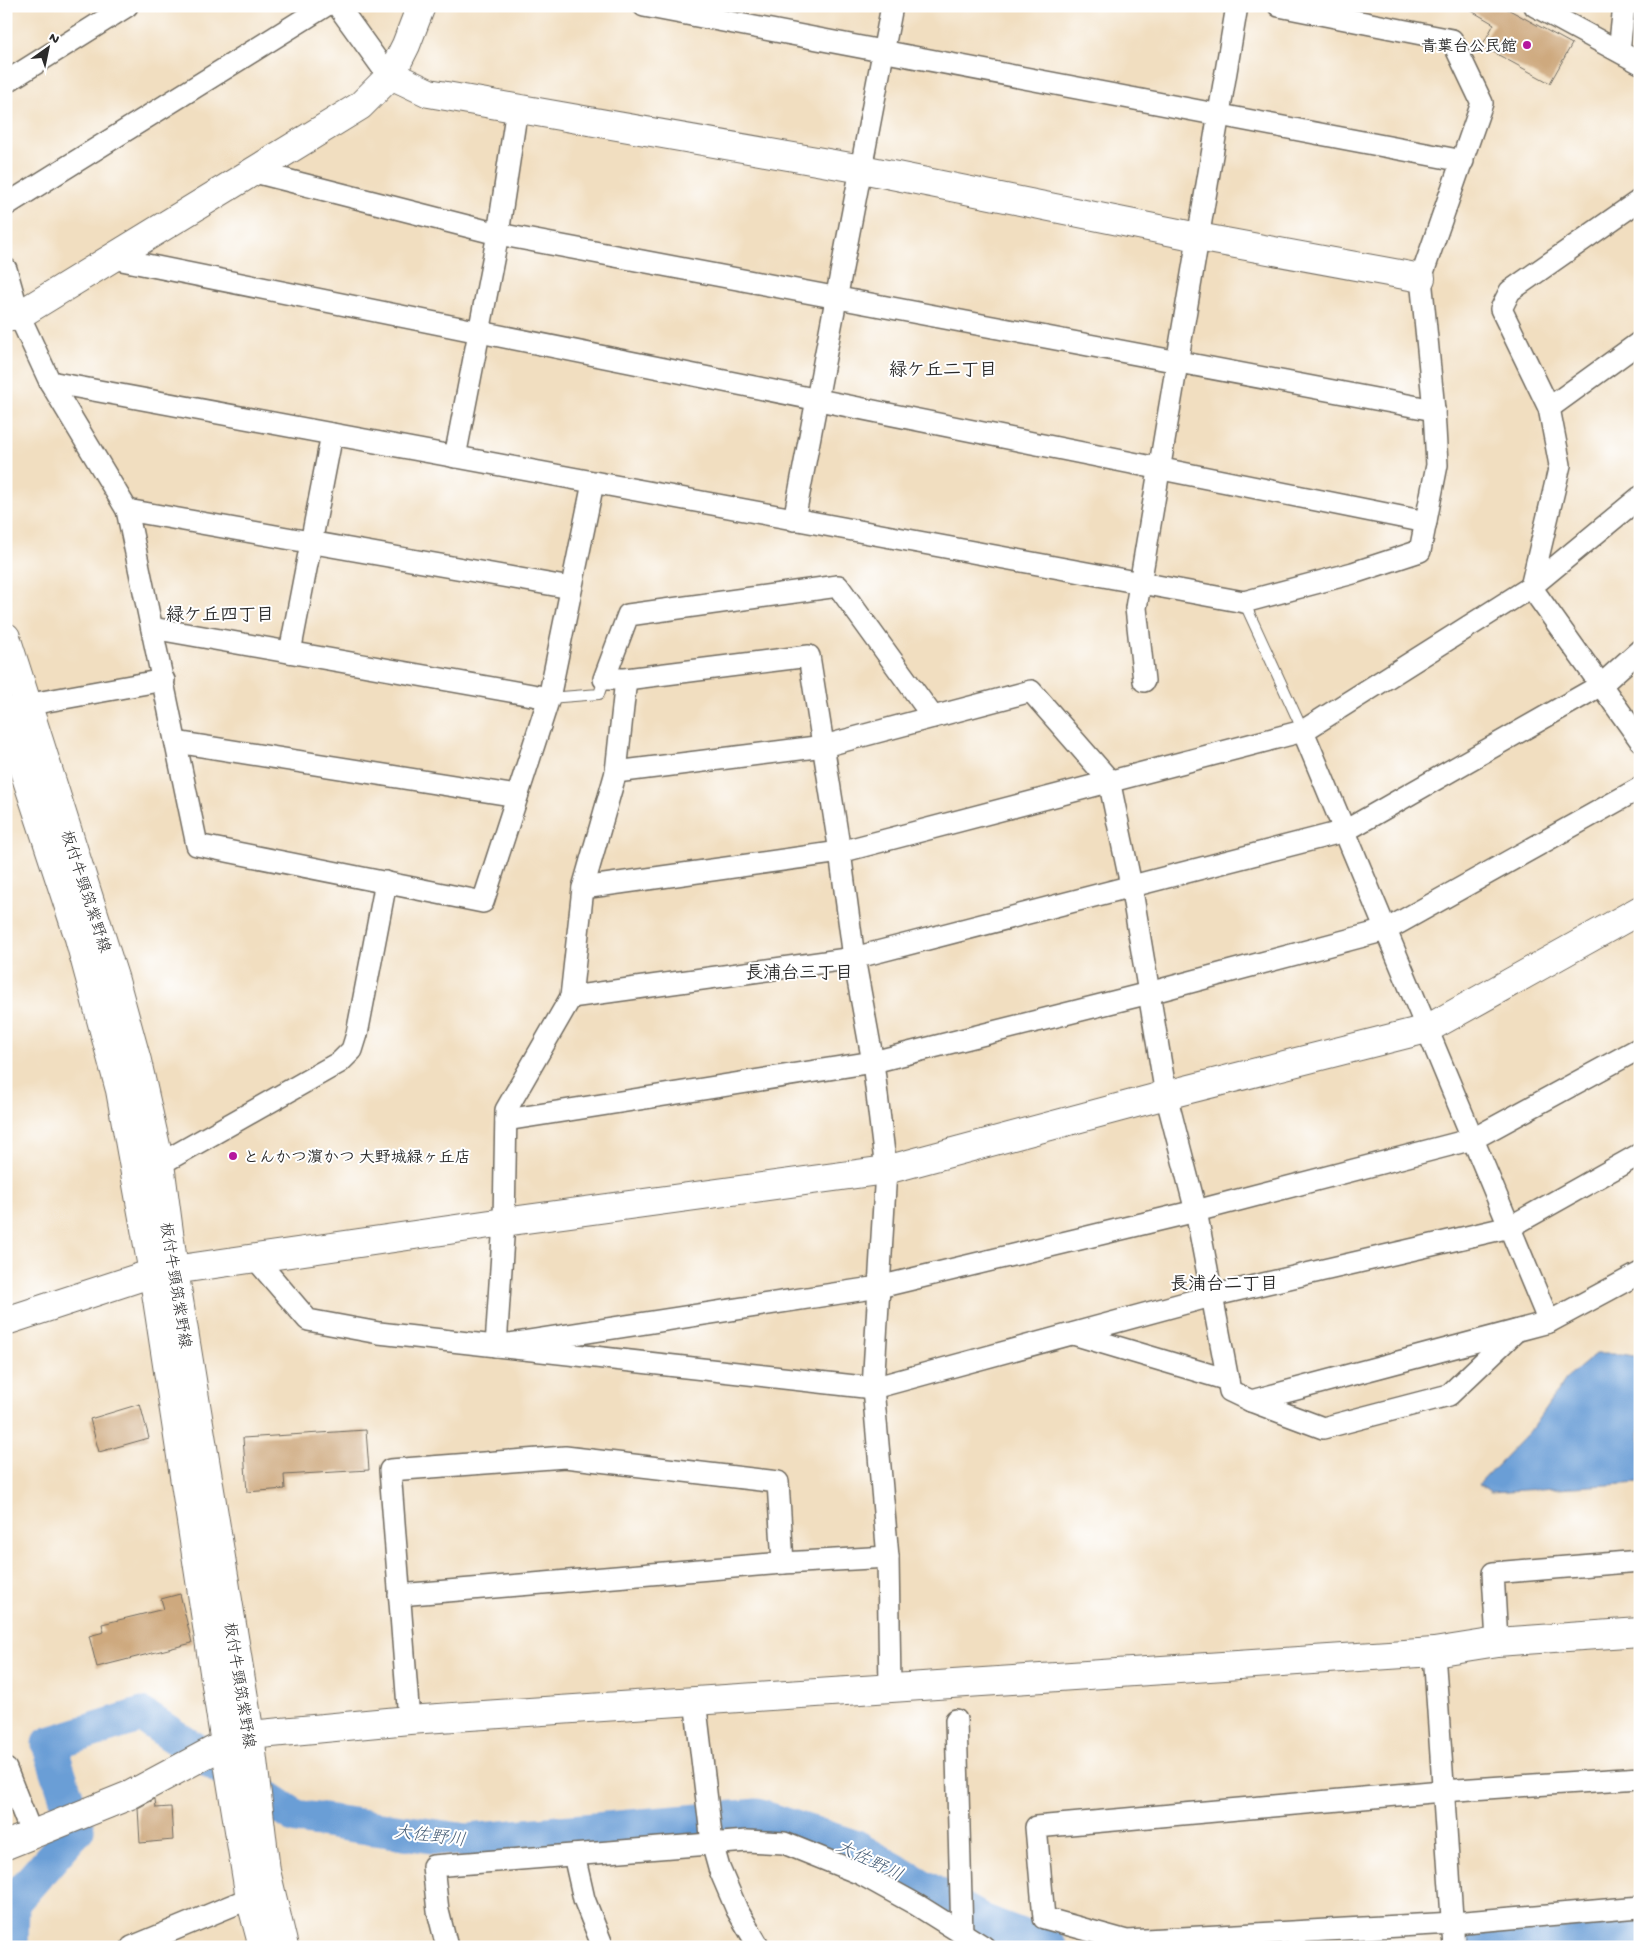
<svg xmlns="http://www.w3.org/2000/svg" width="1646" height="1953" font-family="'Gochi Hand','Klee One',sans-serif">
  <rect width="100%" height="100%" fill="#fff"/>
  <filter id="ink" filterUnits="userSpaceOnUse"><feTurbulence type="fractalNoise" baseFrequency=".02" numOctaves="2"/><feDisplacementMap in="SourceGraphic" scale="10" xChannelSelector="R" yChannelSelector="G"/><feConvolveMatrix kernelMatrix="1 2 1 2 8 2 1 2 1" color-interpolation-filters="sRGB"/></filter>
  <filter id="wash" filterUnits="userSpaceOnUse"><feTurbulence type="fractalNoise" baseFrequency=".0096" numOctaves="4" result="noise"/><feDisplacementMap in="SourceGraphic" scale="20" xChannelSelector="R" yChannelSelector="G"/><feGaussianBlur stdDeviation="1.12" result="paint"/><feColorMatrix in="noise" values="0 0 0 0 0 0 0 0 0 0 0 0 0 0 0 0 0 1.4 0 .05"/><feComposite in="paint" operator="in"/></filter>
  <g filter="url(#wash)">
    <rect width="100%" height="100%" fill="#f1dec0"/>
    <!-- water -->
    <path fill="#6b9ed6" stroke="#4b6480" d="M 1596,1354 L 1622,1354 L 1640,1357 L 1640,1483 L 1491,1492 L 1479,1484 L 1530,1431 L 1566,1379 Z"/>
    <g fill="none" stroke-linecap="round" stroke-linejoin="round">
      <!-- river -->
      <g stroke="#6b9ed6" stroke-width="35">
        <path d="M 11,1947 L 12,1903 L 77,1829 L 49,1744 L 142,1715 L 296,1817 L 467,1841 L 757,1816 L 854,1847 L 982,1921 L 1050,1947"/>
        <path d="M 1475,1947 L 1640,1934"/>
      </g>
    </g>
    <g id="blocks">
      <!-- building -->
      <g fill="#cea97e">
        <path d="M 1463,6 L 1502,6 L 1572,44 L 1550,83 L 1482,46 L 1494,24 Z"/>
        <path d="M 140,1404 L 149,1438 L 99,1452 L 90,1419 Z"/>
        <path d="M 366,1430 L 369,1470 L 284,1475 L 285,1489 L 247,1492 L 243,1438 Z"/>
        <path d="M 180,1594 L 192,1643 L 97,1667 L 89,1636 L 104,1632 L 102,1624 L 164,1609 L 161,1599 Z"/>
        <path d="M 155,1799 L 156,1808 L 171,1807 L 173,1840 L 140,1843 L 138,1808 Z"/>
      </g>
    </g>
  </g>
  <g filter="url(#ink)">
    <use href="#blocks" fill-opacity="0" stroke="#706a5f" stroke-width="1"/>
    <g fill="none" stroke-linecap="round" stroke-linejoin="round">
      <defs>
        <g id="lane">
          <path d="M 1244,602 L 1303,731"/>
          <path d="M 549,698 L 599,694 L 604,679"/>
        </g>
        <g id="street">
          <path d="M 338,6 L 382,67 L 391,75"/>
          <path d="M 644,6 L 1463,161"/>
          <path d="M 1535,6 L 1640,63"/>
          <path d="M 1619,51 L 1624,6"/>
          <path d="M 6,82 L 127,6"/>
          <path d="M 251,171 L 498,234 L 1434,410"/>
          <path d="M 1640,200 L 1510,291 L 1501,309 L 1549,408 L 1560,465 L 1531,587 L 1640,740"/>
          <path d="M 6,205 L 325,6"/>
          <path d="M 112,258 L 1426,522"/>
          <path d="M 6,269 L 19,315 L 50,382 L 127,510 L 197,845 L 483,902 L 549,698 L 593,483"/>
          <path d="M 50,382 L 1244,602 L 1353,573 L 1420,551 L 1437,465 L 1434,410 L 1421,278 L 1482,103 L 1452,40 L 1279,6"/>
          <path d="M 1549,408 L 1640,342"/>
          <path d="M 455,457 L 498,234 L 517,108"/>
          <path d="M 127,510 L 571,588"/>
          <path d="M 794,520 L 892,6"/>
          <path d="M 152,628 L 549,698"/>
          <path d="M 290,652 L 332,434"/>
          <path d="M 626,679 L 616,772 L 583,888 L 571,997 L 506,1110 L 504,1222 L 496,1346 L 879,1287 L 1196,1211 L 1473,1139 L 1640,1048"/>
          <path d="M 1144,681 L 1136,608 L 1237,6"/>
          <path d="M 14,707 L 164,680"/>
          <path d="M 1303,731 L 1549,1322"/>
          <path d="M 176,742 L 517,796"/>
          <path d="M 616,772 L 824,746 L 1031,691 L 1109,780 L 1131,885 L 1166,1095 L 1196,1211 L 1230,1391 L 1251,1401 L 1549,1322 L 1640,1273"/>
          <path d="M 583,888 L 840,852 L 1303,731 L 1531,587 L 1640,497"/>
          <path d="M 571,997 L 854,958 L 1345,831 L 1601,685 L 1640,650"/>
          <path d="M 506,1120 L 873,1062 L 1149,993 L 1386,930 L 1640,788"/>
          <path d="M 160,1164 L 340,1062 L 352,1050 L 357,1034 L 386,882"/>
          <path d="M 254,1257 L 308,1320 L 379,1333 L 873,1388 L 1211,1296 L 1510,1227 L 1640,1154"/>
          <path d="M 1073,1334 L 1228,1380"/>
          <path d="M 1251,1401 L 1323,1428 L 1449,1395 L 1516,1331"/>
          <path d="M 399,1595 L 783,1563 L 888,1557"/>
          <path d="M 1497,1642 L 1493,1573 L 1640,1561"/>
          <path d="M 1434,1652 L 1454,1947"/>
          <path d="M 890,1688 L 888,1557 L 873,1388 L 886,1170 L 873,1062 L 854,958 L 840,852 L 809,656 L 626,679 L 604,679 L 628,615 L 838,586 L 933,717"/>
          <path d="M 695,1700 L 712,1843 L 719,1868 L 737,1910 L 759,1947"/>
          <path d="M 409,1720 L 390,1470 L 565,1457 L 778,1482 L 783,1563"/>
          <path d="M 956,1720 L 962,1935"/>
          <path d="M 6,1769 L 32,1835"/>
          <path d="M 1640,1778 L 1442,1791 L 1036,1827 L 1044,1918 L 1127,1941 L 1453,1923 L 1640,1907"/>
          <path d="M 574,1855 L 584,1899 L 603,1947"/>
          <path d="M 132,1947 L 250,1898"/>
          <path d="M 447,1947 L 438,1911 L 433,1866 L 747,1841 L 784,1843 L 861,1874 L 917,1905 L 984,1947"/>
        </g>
        <g id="secondary">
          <path d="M 391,75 L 429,93 L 862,169 L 1198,237 L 1421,278"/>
          <path d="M 6,317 L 19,315 L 360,106 L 391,75 L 406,45 L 421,6"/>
          <path d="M 6,637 L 114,977 L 137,1061 L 160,1164 L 174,1270 L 250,1735 L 266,1871 L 284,1947"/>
          <path d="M 6,716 L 79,938 L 120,1090 L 153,1273 L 225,1744 L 250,1898 L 263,1947"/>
          <path d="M 6,1321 L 153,1273 L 504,1222 L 886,1170 L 1166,1095 L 1427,1029 L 1640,910"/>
          <path d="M 6,1845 L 130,1795 L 225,1744 L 250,1735 L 409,1720 L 1434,1652 L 1497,1642 L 1640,1632"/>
        </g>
      </defs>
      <!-- lane casing -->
      <use href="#lane" stroke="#706a5f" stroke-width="12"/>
      <!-- street casing -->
      <use href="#street" stroke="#706a5f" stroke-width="24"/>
      <!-- secondary casing -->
      <use href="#secondary" stroke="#706a5f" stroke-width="30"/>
      <!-- lane -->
      <use href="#lane" stroke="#fff" stroke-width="10"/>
      <!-- street -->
      <use href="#street" stroke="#fff" stroke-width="21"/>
      <!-- secondary -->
      <use href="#secondary" stroke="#fff" stroke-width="28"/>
    </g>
  </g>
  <!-- markers -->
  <g fill="#b5179e" stroke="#fff" stroke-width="2">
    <circle cx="1527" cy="45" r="5"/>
    <circle cx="233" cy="1156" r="5"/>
  </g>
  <g text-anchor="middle" stroke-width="4" stroke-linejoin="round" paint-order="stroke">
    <!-- poi labels -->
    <g font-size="16" font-weight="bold" fill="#2b2b2b" stroke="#fff" text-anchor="end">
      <text x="1517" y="51">青葉台公民館</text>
      <text x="243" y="1162" text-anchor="start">とんかつ濵かつ 大野城緑ヶ丘店</text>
    </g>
    <!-- street labels -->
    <g font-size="16" fill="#2b2b2b" stroke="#fff">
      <text transform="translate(87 891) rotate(72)" y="6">板付牛頸筑紫野線</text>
      <text transform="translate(177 1285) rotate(81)" y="6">板付牛頸筑紫野線</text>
      <text transform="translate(241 1685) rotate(81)" y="6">板付牛頸筑紫野線</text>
    </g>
    <!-- neighbourhood labels -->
    <g font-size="18" font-weight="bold" fill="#2b2b2b" stroke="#fff">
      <text x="943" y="375">緑ケ丘二丁目</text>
      <text x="220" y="620">緑ケ丘四丁目</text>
      <text x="799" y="978">長浦台三丁目</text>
      <text x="1224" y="1289">長浦台二丁目</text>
    </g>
    <!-- water labels -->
    <g font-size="18" font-style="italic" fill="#485f78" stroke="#fff">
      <text transform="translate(430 1835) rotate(7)" y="6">大佐野川</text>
      <text transform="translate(870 1860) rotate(26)" y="6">大佐野川</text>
    </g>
  </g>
  <!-- margin -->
  <rect width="1646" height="1953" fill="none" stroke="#fff" stroke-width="25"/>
  <!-- north arrow -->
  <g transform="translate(48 48) rotate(33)" stroke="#ffffff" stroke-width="4" paint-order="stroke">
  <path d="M0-4L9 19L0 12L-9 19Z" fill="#2b2b2b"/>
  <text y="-8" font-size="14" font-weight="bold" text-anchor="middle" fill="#2b2b2b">N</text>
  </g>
</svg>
